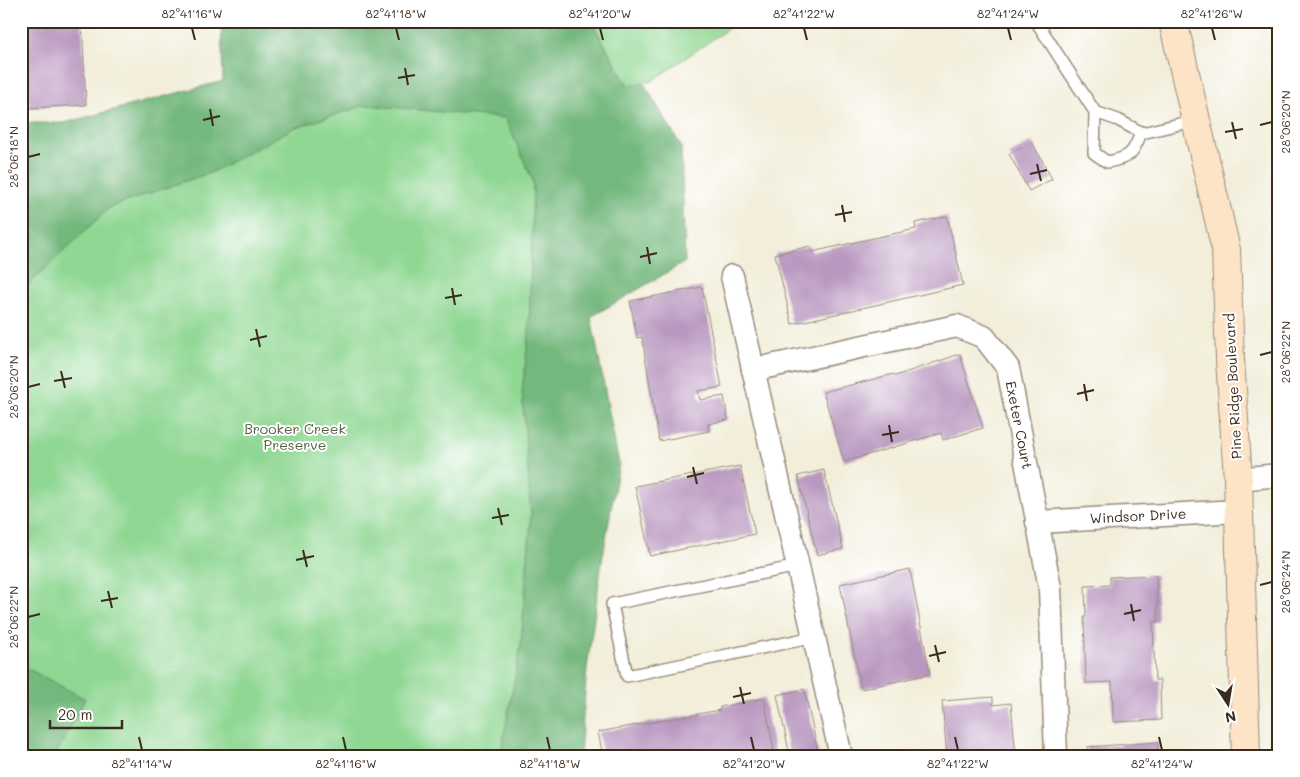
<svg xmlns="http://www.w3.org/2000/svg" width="1300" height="777" font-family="Mali,sans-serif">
  <rect width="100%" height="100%" fill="#fff"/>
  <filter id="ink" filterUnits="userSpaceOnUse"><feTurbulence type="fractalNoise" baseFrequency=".02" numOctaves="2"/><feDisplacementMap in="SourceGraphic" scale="10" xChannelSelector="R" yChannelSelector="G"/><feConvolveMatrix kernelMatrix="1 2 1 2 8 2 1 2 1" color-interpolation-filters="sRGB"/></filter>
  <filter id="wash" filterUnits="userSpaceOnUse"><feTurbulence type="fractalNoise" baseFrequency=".0096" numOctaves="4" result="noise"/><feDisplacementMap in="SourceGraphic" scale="20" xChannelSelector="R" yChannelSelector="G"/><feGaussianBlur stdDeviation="1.12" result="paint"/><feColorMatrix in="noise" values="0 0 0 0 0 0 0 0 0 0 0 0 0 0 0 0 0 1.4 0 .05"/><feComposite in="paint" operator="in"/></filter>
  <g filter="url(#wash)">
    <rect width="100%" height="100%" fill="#f2eeda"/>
    <!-- green -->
    <g fill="#8fd793" stroke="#658058">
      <path d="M 591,21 L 739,21 L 652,81 L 628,86 Z"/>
      <path d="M 499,46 L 518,147 L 533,181 L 532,218 L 574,437 L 508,756 L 55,756 L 75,717 L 21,726 L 21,135 Z"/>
    </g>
    <!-- forest -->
    <g fill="#73b87d" stroke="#57714e">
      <path d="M 221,21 L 591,21 L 628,86 L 643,82 L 681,146 L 685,262 L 591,317 L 619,464 L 602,561 L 587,668 L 580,756 L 500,756 L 521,644 L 531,515 L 522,391 L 529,333 L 533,181 L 505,118 L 366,105 L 294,128 L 212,172 L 110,207 L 21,292 L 21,123 L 64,123 L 223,81 Z"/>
      <path d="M 21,665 L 85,699 L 55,756 L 21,756 Z"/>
    </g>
    <g id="blocks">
      <!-- building -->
      <g fill="#b998c0">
        <path d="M 24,21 L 82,21 L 86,105 L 29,108 Z"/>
        <path d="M 1032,142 L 1052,179 L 1029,191 L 1009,154 Z"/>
        <path d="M 947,216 L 963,285 L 792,324 L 775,254 L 810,246 L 812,252 L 878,237 L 916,229 L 915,223 Z"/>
        <path d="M 702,287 L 722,387 L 698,391 L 700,400 L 724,396 L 728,420 L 708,424 L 709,431 L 659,441 L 642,337 L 637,338 L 630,301 Z"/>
        <path d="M 960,354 L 983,428 L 943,440 L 941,433 L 844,462 L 823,392 L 894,374 L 895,376 Z"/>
        <path d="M 740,466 L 755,534 L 650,556 L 635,486 Z"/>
        <path d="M 824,470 L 843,549 L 817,555 L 798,476 Z"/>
        <path d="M 910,569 L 930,674 L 861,689 L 840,584 Z"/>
        <path d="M 1156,575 L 1158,622 L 1153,622 L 1155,680 L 1160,680 L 1161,720 L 1113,722 L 1112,682 L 1086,683 L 1084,617 L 1086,617 L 1085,586 L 1110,585 L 1110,577 Z"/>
        <path d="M 804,689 L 819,756 L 790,756 L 777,695 Z"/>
        <path d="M 993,697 L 993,705 L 1011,703 L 1016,756 L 947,756 L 942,701 Z"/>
        <path d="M 764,698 L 775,756 L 603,756 L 598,732 L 720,710 L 720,707 Z"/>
        <path d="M 1158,742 L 1159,756 L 1088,756 L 1087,747 Z"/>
      </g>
    </g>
  </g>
  <g filter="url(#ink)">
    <use href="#blocks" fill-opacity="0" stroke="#968c7c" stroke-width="1"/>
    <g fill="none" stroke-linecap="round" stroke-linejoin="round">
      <defs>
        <g id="lane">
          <path d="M 1036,21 L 1095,112 L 1118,120 L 1142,133 L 1196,120"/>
          <path d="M 1095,112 L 1094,153 L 1107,162 C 1130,158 1133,154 1141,133"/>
          <path d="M 798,566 L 612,604 L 627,676 L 814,637"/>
        </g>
        <g id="street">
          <path d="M 732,276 L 841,756"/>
          <path d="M 753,370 L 957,326 L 984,337 L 1008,368 L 1050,588 L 1056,756"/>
          <path d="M 1238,479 L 1279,475"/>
          <path d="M 1037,522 L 1238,511"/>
        </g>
        <path id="secondary" d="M 1173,21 L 1226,250 L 1230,360 L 1238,479 L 1246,756"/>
      </defs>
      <!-- lane casing -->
      <use href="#lane" stroke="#968c7c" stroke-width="14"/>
      <!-- street casing -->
      <use href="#street" stroke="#968c7c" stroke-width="25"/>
      <!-- secondary casing -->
      <use href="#secondary" stroke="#968c7c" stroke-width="30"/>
      <!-- lane -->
      <use href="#lane" stroke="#fff" stroke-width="11"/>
      <!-- street -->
      <use href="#street" stroke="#fff" stroke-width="22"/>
      <!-- secondary -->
      <use href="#secondary" stroke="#fee4c6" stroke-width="28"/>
    </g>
  </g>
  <!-- ticks -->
  <path fill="none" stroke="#3b2a1e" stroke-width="2" d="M 192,28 L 195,40M 396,28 L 399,40M 600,28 L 603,40M 804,28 L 807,40M 1008,28 L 1011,40M 1212,28 L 1215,40M 405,68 L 408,85M 398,78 L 415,75M 210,109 L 213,126M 203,120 L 220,116M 1232,122 L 1236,139M 1260,125 L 1272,122M 1225,132 L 1243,129M 28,157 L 40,154M 1037,164 L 1041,181M 1030,174 L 1047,170M 842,205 L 845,222M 835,215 L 852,212M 647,247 L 650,264M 640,257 L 657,253M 452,288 L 455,305M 445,298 L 462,295M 256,329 L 260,347M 250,340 L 267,336M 1260,355 L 1272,352M 61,371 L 65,388M 54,381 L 72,378M 1084,384 L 1087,401M 28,387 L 40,384M 1077,394 L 1094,390M 889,425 L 892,442M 882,435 L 899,432M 693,467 L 697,484M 687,477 L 704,473M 498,508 L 502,525M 492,518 L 509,515M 303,550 L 307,567M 296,560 L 314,556M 1260,585 L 1272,582M 108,591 L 112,608M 101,601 L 118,598M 1131,604 L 1134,621M 1124,614 L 1141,610M 28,617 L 40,614M 935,645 L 939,662M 929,656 L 946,652M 740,687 L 744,704M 733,697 L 751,693M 139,737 L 142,750M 343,737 L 346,750M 547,737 L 550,750M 751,737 L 754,750M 955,737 L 958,750M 1159,737 L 1162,750"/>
  <g text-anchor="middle" stroke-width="4" stroke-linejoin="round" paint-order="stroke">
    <!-- street labels -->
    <g font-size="14" fill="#3b2a1e" stroke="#fff">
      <text transform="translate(1233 386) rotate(-93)" y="5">Pine Ridge Boulevard</text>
      <text transform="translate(1019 425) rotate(79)" y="5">Exeter Court</text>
      <text transform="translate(1138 516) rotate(-3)" y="5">Windsor Drive</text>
    </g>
    <!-- park labels -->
    <g font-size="14" fill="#545e41" stroke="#fff">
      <text x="295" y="434">Brooker Creek<tspan x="295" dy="16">Preserve</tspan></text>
    </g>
  </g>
  <!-- margin -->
  <rect width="1300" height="777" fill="none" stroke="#fff" stroke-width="55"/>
  <!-- north arrow -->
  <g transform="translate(1228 704) rotate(168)" stroke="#ffffff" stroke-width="4" paint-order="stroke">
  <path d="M0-4L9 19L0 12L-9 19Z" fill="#3b2a1e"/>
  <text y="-8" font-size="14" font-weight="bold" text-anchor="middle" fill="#3b2a1e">N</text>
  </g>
  <!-- scale -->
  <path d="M50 720v8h72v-8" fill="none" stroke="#3b2a1e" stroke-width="2.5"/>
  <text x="58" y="720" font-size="15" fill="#3b2a1e" stroke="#ffffff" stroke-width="4" paint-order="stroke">20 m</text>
  <rect x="28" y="28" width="1244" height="722" fill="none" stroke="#3b2a1e" stroke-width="2"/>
  <g font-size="12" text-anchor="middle" fill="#3b2a1e">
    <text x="192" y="18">82°41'16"W</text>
    <text x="396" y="18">82°41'18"W</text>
    <text x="600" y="18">82°41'20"W</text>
    <text x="804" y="18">82°41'22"W</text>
    <text x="1008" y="18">82°41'24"W</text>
    <text x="1212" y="18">82°41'26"W</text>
    <text transform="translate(1286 122) rotate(-90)" y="4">28°06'20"N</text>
    <text transform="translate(14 157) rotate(-90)" y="4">28°06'18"N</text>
    <text transform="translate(1286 352) rotate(-90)" y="4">28°06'22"N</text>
    <text transform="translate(14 387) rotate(-90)" y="4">28°06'20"N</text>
    <text transform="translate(1286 582) rotate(-90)" y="4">28°06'24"N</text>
    <text transform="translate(14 617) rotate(-90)" y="4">28°06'22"N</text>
    <text x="142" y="768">82°41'14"W</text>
    <text x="346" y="768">82°41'16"W</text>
    <text x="550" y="768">82°41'18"W</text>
    <text x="754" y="768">82°41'20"W</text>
    <text x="958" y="768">82°41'22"W</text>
    <text x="1162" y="768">82°41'24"W</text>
  </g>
</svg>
